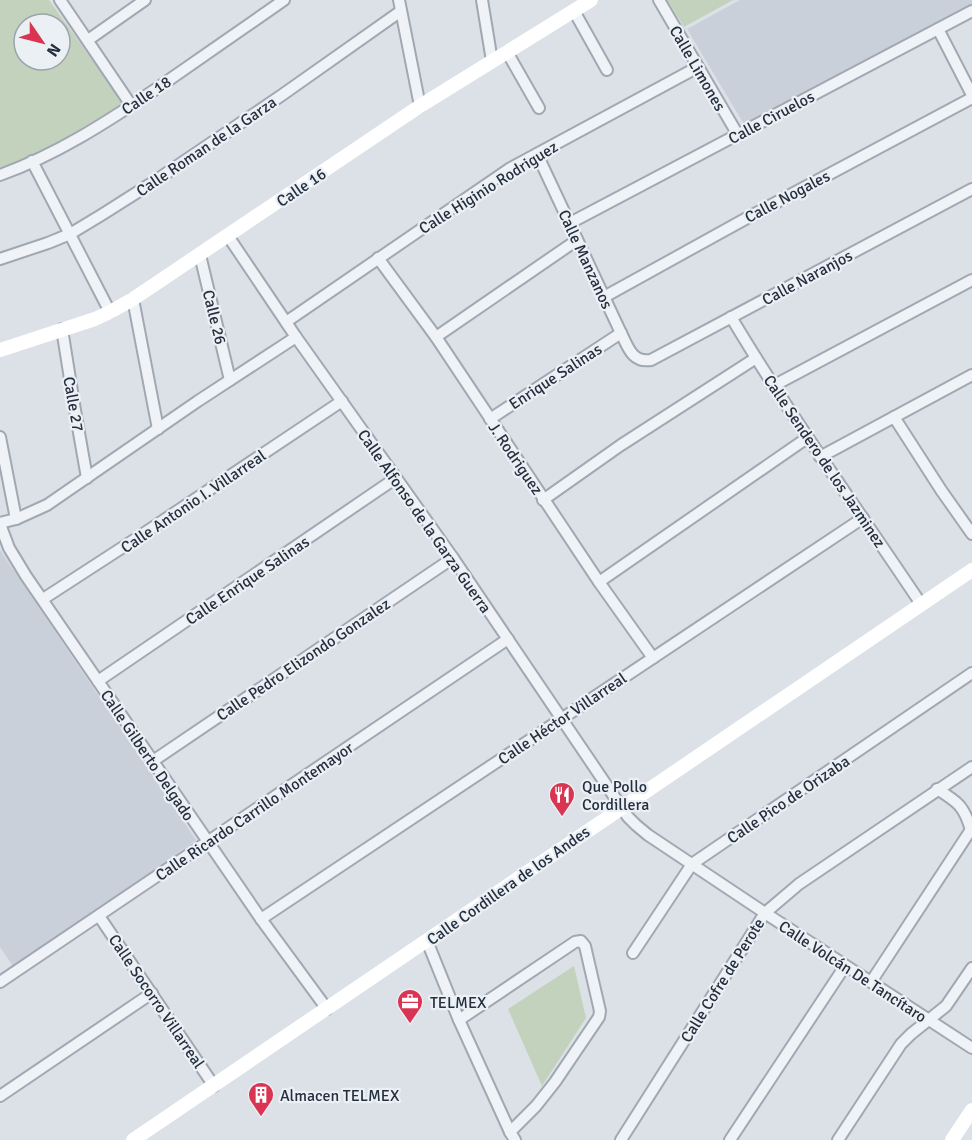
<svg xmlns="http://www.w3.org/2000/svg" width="972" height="1140" font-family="Signika,sans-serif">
  <rect width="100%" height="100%" fill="#dce1e8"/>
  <!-- built -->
  <g fill="#cad0da">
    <path d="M 740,0 L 972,0 L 972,7 L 745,126 L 687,29 Z"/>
    <path d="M 0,550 L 196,840 L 15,969 L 0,947 Z"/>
  </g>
  <!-- green -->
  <g fill="#c3d2bc" fill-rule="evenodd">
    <path d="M 0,0 L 49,0 L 124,104 L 31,157 L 0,167 ZM 24,24 L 60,24 L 60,60 L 24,60 Z"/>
    <path d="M 667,0 L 733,0 L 684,27 Z"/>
    <path d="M 574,966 L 586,1018 L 542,1086 L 508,1009 Z"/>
  </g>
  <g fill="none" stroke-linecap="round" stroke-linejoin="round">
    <defs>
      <g id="street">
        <path d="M 60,0 L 131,105"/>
        <path d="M 399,0 L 420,106"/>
        <path d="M 482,0 L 492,61"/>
        <path d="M 659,0 L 738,135"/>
        <path d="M 574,11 L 607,70"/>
        <path d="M 938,29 L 972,95"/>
        <path d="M 88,40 L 145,0"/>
        <path d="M 507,52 L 539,108"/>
        <path d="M 537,154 L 621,333 C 628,347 632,363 651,360 L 972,189"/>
        <path d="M 32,161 L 110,312"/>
        <path d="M 0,175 C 56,155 107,122 156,89 C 199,59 241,30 284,0"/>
        <path d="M 570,223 L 972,11"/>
        <path d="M 228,236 L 296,337 L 453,558 L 628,817 L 636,825 L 648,835 L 765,913 L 972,1048"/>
        <path d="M 200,255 L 230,380"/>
        <path d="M 378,258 L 436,337 L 599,582 L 653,658"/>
        <path d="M 0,259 L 48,243 L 70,234 L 103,214 L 155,181 L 282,95 L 401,11"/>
        <path d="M 604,297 L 747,218 L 972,98"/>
        <path d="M 133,299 L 158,429"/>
        <path d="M 731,317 C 790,416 857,508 921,604"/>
        <path d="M 286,322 L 509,169 L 698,67"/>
        <path d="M 62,329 L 75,410 L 87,478"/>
        <path d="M 436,337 L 577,240"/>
        <path d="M 773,386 L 972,280"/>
        <path d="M 894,417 L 941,490 L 972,534"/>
        <path d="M 490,419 L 621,333"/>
        <path d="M 0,437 L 16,519"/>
        <path d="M 820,457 L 972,375"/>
        <path d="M 543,500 L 621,445 L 756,358"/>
        <path d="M 0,523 L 16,519 L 47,505 L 198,401 L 296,337"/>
        <path d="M 0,524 L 9,548 L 26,576 L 261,919 L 327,1009"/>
        <path d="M 599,582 L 807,438"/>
        <path d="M 43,599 L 137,538 L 342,401"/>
        <path d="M 98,681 L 396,478"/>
        <path d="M 153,761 L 453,558"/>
        <path d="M 937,789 C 958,802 964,806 971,830"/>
        <path d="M 99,916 L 214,1086"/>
        <path d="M 261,919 L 863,518"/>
        <path d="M 427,941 L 459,1020 L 510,1132 L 515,1140"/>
        <path d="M 633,953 L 692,864 L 972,673"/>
        <path d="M 0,982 L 508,639"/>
        <path d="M 871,982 L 972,828"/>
        <path d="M 459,1020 L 575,942 L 581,941 L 585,946 L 600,1011 L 599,1017 L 555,1082 L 536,1106 L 510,1132"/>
        <path d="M 0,1096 L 152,993"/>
        <path d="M 621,1140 L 765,913 L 799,884 L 972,767"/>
        <path d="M 730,1140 L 845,966"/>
        <path d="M 838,1140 L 901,1044 L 911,1034 L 946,1006 L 972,968"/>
      </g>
    </defs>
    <!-- street casing -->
    <use href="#street" stroke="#a1a8b2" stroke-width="14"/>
    <!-- street -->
    <use href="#street" stroke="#eff2f6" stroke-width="10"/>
    <!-- secondary -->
    <g stroke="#fff" stroke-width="14">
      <path d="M 0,350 L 95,319 L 110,312 L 133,299 L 420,106 L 591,0"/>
      <path d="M 133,1140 C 414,952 691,758 972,570"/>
      <path d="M 952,1140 L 972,1110"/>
    </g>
  </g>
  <!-- icons -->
  <defs>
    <symbol id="restaurant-pin" viewBox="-11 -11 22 30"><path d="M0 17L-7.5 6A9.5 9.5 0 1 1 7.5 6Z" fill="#d93552" stroke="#ebf0f5"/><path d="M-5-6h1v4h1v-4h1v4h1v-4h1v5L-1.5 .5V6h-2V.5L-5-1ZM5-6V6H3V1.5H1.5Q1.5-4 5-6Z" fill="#fff"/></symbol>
    <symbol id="office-pin" viewBox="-11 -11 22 30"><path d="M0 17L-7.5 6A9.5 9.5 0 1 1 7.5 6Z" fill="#d93552" stroke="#ebf0f5"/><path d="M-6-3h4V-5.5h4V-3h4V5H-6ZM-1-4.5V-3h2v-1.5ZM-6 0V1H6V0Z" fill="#fff"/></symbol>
    <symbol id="building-pin" viewBox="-11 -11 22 30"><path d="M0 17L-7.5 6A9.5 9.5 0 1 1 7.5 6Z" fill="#d93552" stroke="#ebf0f5"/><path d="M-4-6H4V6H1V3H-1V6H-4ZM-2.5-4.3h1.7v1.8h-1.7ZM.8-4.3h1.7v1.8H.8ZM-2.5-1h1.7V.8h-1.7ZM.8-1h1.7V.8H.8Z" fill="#fff"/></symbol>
  </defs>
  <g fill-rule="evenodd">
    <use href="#restaurant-pin" x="547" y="780" width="30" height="40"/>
    <use href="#office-pin" x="395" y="987" width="30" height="40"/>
    <use href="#building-pin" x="246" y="1080" width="30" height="40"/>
  </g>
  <g text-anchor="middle" stroke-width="4.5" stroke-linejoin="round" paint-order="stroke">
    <!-- street labels -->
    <g font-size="16" fill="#252f3f" stroke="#ebf0f5">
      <text transform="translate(698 68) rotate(60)" y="6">Calle Limones</text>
      <text transform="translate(146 95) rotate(-34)" y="6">Calle 18</text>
      <text transform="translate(771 117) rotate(-28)" y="6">Calle Ciruelos</text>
      <text transform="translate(206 146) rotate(-34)" y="6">Calle Roman de la Garza</text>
      <text transform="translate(301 187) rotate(-34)" y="6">Calle 16</text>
      <text transform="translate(488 187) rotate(-32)" y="6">Calle Higinio Rodriguez</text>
      <text transform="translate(787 196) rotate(-28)" y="6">Calle Nogales</text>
      <text transform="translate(586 259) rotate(65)" y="6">Calle Manzanos</text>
      <text transform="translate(807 277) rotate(-28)" y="6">Calle Naranjos</text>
      <text transform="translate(215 317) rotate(76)" y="6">Calle 26</text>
      <text transform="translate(555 376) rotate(-33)" y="6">Enrique Salinas</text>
      <text transform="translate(74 404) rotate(80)" y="6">Calle 27</text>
      <text transform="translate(516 458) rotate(56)" y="6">J. Rodriguez</text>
      <text transform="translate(825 461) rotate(56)" y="6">Calle Sendero de los Jazminez</text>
      <text transform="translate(193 501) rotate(-34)" y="6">Calle Antonio I. Villarreal</text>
      <text transform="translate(425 521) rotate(55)" y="6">Calle Alfonso de la Garza Guerra</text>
      <text transform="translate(247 580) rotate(-34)" y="6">Calle Enrique Salinas</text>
      <text transform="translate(303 659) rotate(-34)" y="6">Calle Pedro Elizondo Gonzalez</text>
      <text transform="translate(562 718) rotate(-34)" y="6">Calle Héctor Villarreal</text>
      <text transform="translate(148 755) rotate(56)" y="6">Calle Gilberto Delgado</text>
      <text transform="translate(788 799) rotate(-34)" y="6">Calle Pico de Orizaba</text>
      <text transform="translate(254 811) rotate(-34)" y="6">Calle Ricardo Carrillo Montemayor</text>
      <text transform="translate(508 885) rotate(-35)" y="6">Calle Cordillera de los Andes</text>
      <text transform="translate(853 971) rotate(33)" y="6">Calle Volcán De Tancítaro</text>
      <text transform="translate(722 980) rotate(-58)" y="6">Calle Cofre de Perote</text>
      <text transform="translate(157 1001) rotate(56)" y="6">Calle Socorro Villarreal</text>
    </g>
    <!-- poi labels -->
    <g font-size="16" fill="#252f3f" stroke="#ebf0f5" text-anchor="start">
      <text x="582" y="792">Que Pollo<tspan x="582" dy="18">Cordillera</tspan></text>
      <text x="430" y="1008">TELMEX</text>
      <text x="280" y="1101">Almacen TELMEX</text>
    </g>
  </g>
  <!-- north arrow -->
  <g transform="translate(42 42) rotate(125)"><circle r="28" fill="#ebf0f5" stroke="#9ca3ac" stroke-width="1.5"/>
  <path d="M0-4.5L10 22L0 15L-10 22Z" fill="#d93552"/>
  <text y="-9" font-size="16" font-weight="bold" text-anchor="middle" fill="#252f3f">N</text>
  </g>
</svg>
